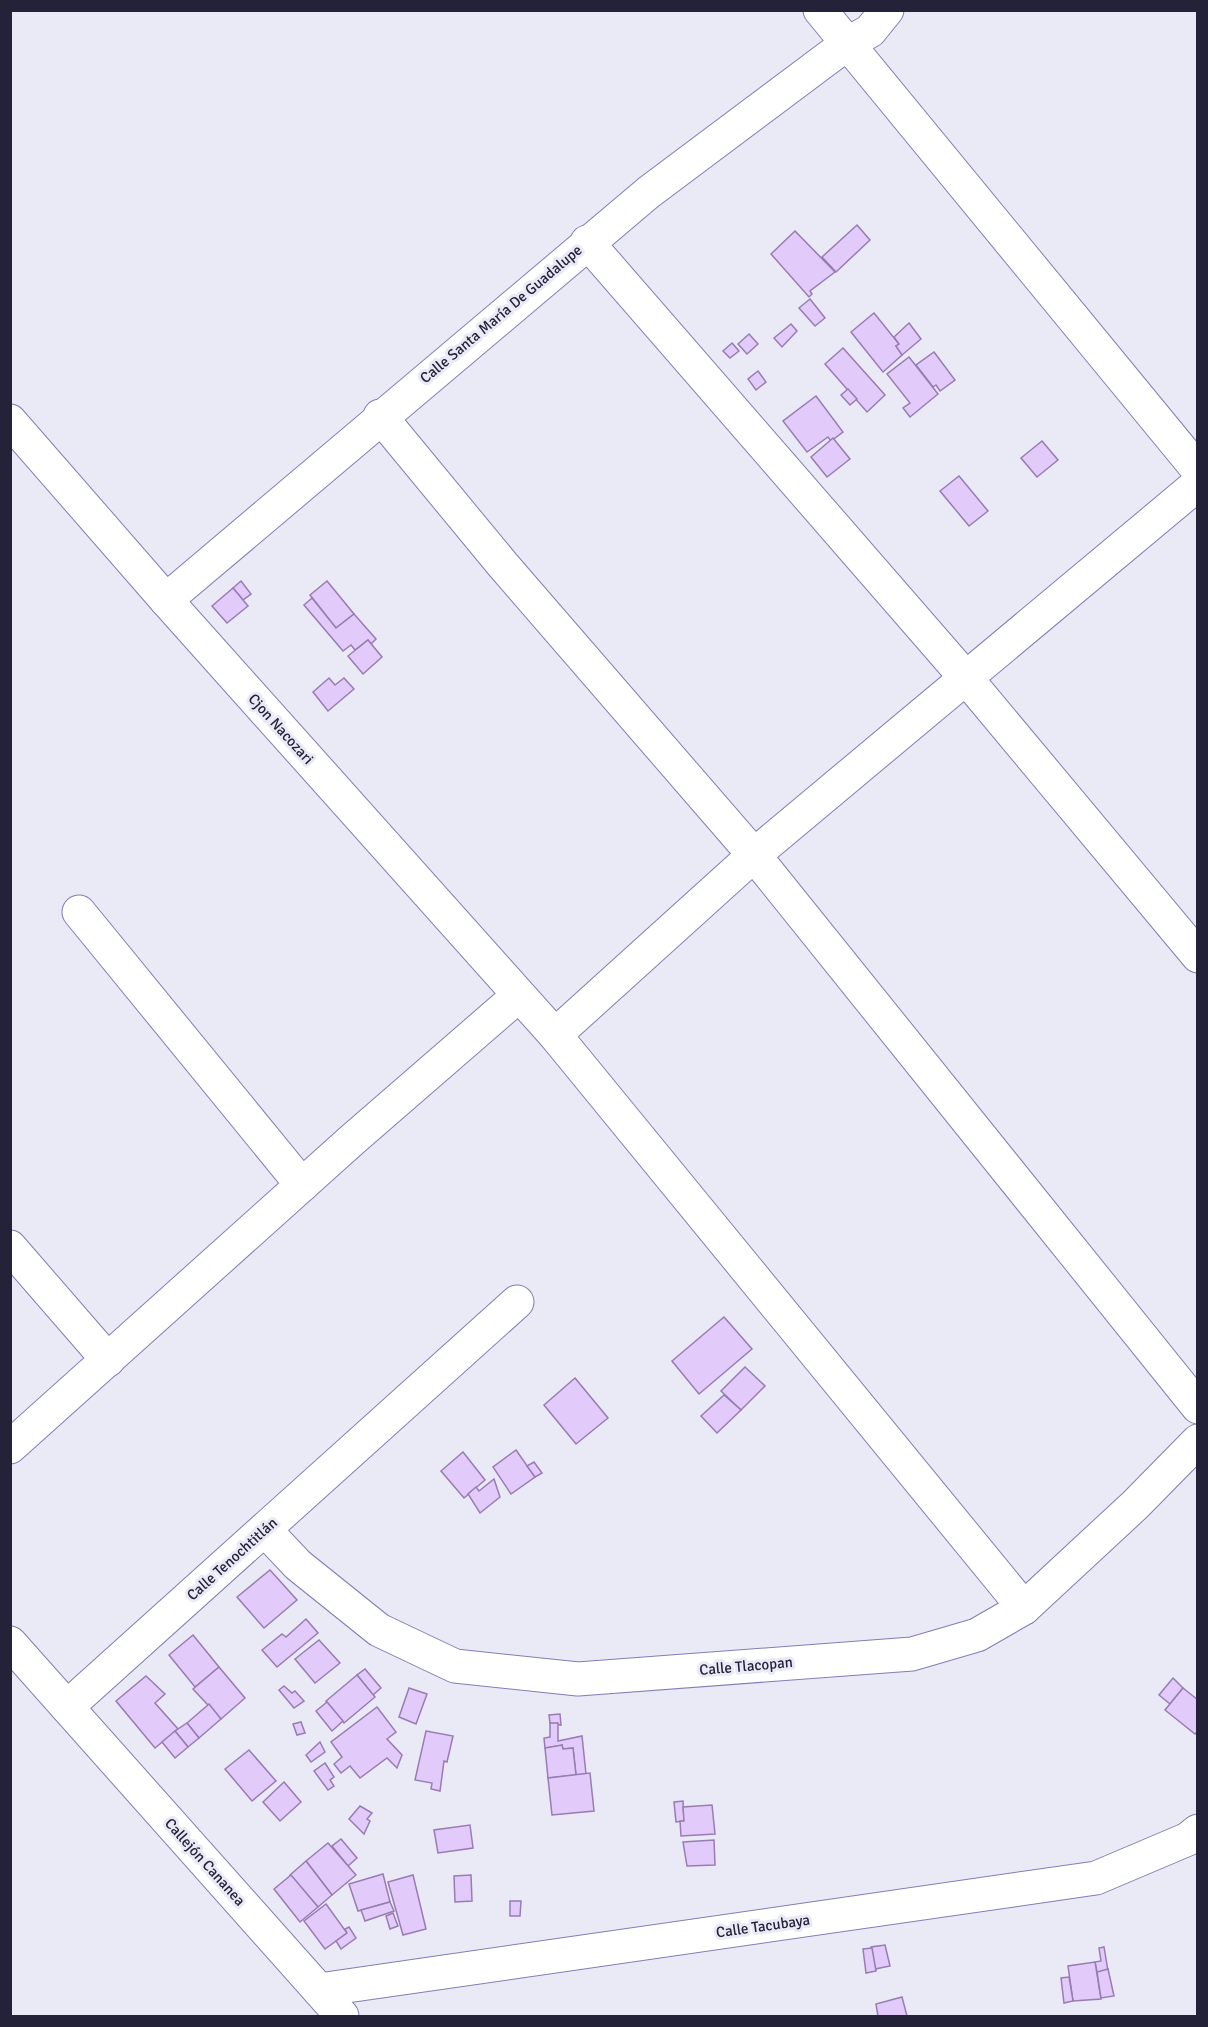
<svg xmlns="http://www.w3.org/2000/svg" width="1208" height="2027" font-family="Signika,sans-serif">
  <rect width="100%" height="100%" fill="#eae9f6"/>
  <!-- building -->
  <g fill="#e2cbfa" stroke="#987cb3" stroke-width="1.5">
    <path d="M 857,225 L 870,240 L 836,272 L 822,257 Z"/>
    <path d="M 795,231 L 835,272 L 810,291 L 812,294 L 809,297 L 771,254 Z"/>
    <path d="M 810,299 L 825,318 L 815,326 L 799,308 Z"/>
    <path d="M 874,313 L 899,344 L 896,346 L 902,355 L 883,372 L 851,332 Z"/>
    <path d="M 909,323 L 921,339 L 902,355 L 896,346 L 899,344 L 894,337 Z"/>
    <path d="M 791,324 L 797,331 L 782,347 L 774,338 Z"/>
    <path d="M 749,334 L 758,344 L 747,354 L 738,344 Z"/>
    <path d="M 732,343 L 739,351 L 730,358 L 723,351 Z"/>
    <path d="M 843,348 L 885,395 L 867,412 L 825,364 Z"/>
    <path d="M 934,352 L 955,380 L 940,391 L 936,385 L 933,387 L 916,365 Z"/>
    <path d="M 909,357 L 938,394 L 910,417 L 903,408 L 910,403 L 887,374 Z"/>
    <path d="M 758,371 L 766,382 L 756,390 L 748,379 Z"/>
    <path d="M 848,389 L 857,399 L 850,405 L 841,395 Z"/>
    <path d="M 816,396 L 843,432 L 831,441 L 828,437 L 807,452 L 783,421 Z"/>
    <path d="M 833,438 L 850,459 L 827,477 L 811,457 Z"/>
    <path d="M 1042,441 L 1058,460 L 1037,477 L 1021,458 Z"/>
    <path d="M 959,476 L 988,511 L 969,526 L 940,491 Z"/>
    <path d="M 241,581 L 251,594 L 243,600 L 233,588 Z"/>
    <path d="M 327,581 L 354,614 L 336,628 L 310,595 Z"/>
    <path d="M 233,588 L 248,606 L 227,623 L 212,606 Z"/>
    <path d="M 312,598 L 336,628 L 354,614 L 376,639 L 371,644 L 368,640 L 355,650 L 351,645 L 343,651 L 304,605 Z"/>
    <path d="M 368,640 L 382,657 L 363,674 L 348,656 Z"/>
    <path d="M 329,678 L 335,685 L 344,678 L 354,689 L 328,711 L 313,692 Z"/>
    <path d="M 724,1317 L 752,1349 L 699,1394 L 672,1361 Z"/>
    <path d="M 745,1367 L 765,1386 L 741,1410 L 721,1391 Z"/>
    <path d="M 575,1378 L 608,1418 L 576,1444 L 544,1405 Z"/>
    <path d="M 724,1395 L 741,1410 L 717,1433 L 701,1416 Z"/>
    <path d="M 516,1450 L 535,1477 L 511,1494 L 493,1467 Z"/>
    <path d="M 463,1452 L 485,1480 L 464,1498 L 441,1471 Z"/>
    <path d="M 534,1462 L 542,1473 L 535,1477 L 527,1466 Z"/>
    <path d="M 494,1479 L 500,1497 L 480,1513 L 468,1494 L 476,1487 L 479,1491 Z"/>
    <path d="M 270,1570 L 297,1600 L 264,1628 L 237,1597 Z"/>
    <path d="M 306,1619 L 318,1633 L 277,1667 L 262,1650 L 282,1634 L 286,1637 Z"/>
    <path d="M 193,1635 L 219,1667 L 195,1687 L 169,1655 Z"/>
    <path d="M 319,1640 L 340,1663 L 315,1683 L 295,1659 Z"/>
    <path d="M 219,1667 L 245,1698 L 221,1719 L 193,1689 Z"/>
    <path d="M 365,1669 L 381,1688 L 373,1695 L 357,1675 Z"/>
    <path d="M 357,1675 L 375,1697 L 344,1723 L 326,1701 Z"/>
    <path d="M 146,1676 L 165,1694 L 155,1703 L 178,1729 L 155,1748 L 116,1701 Z"/>
    <path d="M 1173,1678 L 1183,1688 L 1170,1704 L 1159,1695 Z"/>
    <path d="M 284,1686 L 292,1693 L 295,1691 L 304,1701 L 294,1708 L 279,1690 Z"/>
    <path d="M 409,1688 L 427,1694 L 416,1724 L 399,1717 Z"/>
    <path d="M 1183,1688 L 1198,1700 L 1198,1731 L 1195,1734 L 1165,1710 Z"/>
    <path d="M 327,1702 L 343,1721 L 332,1731 L 316,1711 Z"/>
    <path d="M 209,1704 L 221,1719 L 199,1738 L 187,1723 Z"/>
    <path d="M 377,1707 L 396,1732 L 387,1739 L 402,1755 L 397,1768 L 387,1758 L 360,1778 L 350,1766 L 341,1773 L 334,1764 L 342,1757 L 331,1742 Z"/>
    <path d="M 560,1714 L 561,1725 L 550,1723 L 549,1715 Z"/>
    <path d="M 301,1722 L 305,1733 L 297,1735 L 293,1724 Z"/>
    <path d="M 187,1723 L 199,1738 L 188,1747 L 175,1731 Z"/>
    <path d="M 550,1723 L 558,1723 L 558,1741 L 582,1736 L 586,1774 L 576,1775 L 573,1748 L 563,1749 L 562,1745 L 545,1748 L 544,1738 L 550,1737 Z"/>
    <path d="M 175,1731 L 188,1747 L 175,1758 L 162,1742 Z"/>
    <path d="M 426,1731 L 453,1736 L 447,1762 L 444,1761 L 440,1791 L 431,1789 L 432,1783 L 415,1780 Z"/>
    <path d="M 320,1742 L 325,1752 L 311,1762 L 306,1755 Z"/>
    <path d="M 562,1745 L 563,1749 L 573,1748 L 576,1775 L 548,1778 L 545,1748 Z"/>
    <path d="M 249,1750 L 276,1781 L 252,1801 L 225,1769 Z"/>
    <path d="M 325,1763 L 334,1777 L 330,1780 L 334,1786 L 328,1790 L 314,1771 Z"/>
    <path d="M 590,1773 L 594,1811 L 552,1815 L 548,1778 Z"/>
    <path d="M 284,1782 L 301,1802 L 280,1821 L 263,1802 Z"/>
    <path d="M 683,1801 L 684,1821 L 676,1822 L 674,1802 Z"/>
    <path d="M 712,1805 L 715,1834 L 681,1836 L 680,1821 L 684,1821 L 683,1807 Z"/>
    <path d="M 360,1806 L 372,1813 L 367,1819 L 370,1821 L 364,1834 L 349,1819 Z"/>
    <path d="M 470,1825 L 473,1848 L 438,1853 L 434,1830 Z"/>
    <path d="M 341,1839 L 357,1858 L 348,1866 L 332,1846 Z"/>
    <path d="M 714,1840 L 715,1865 L 687,1866 L 683,1842 Z"/>
    <path d="M 328,1843 L 356,1875 L 332,1895 L 306,1861 Z"/>
    <path d="M 306,1861 L 332,1895 L 318,1907 L 290,1875 Z"/>
    <path d="M 383,1874 L 390,1902 L 358,1911 L 349,1884 Z"/>
    <path d="M 291,1875 L 318,1907 L 300,1922 L 274,1889 Z"/>
    <path d="M 413,1875 L 426,1929 L 403,1935 L 388,1882 Z"/>
    <path d="M 471,1875 L 472,1901 L 455,1902 L 454,1876 Z"/>
    <path d="M 510,1901 L 521,1901 L 520,1916 L 510,1916 Z"/>
    <path d="M 390,1902 L 394,1911 L 365,1921 L 361,1910 Z"/>
    <path d="M 326,1904 L 347,1933 L 325,1949 L 304,1921 Z"/>
    <path d="M 393,1913 L 398,1926 L 390,1929 L 386,1916 Z"/>
    <path d="M 349,1927 L 356,1938 L 341,1949 L 336,1941 L 347,1933 L 345,1929 Z"/>
    <path d="M 885,1945 L 890,1966 L 875,1969 L 871,1947 Z"/>
    <path d="M 1104,1947 L 1108,1971 L 1097,1972 L 1095,1962 L 1101,1961 L 1099,1948 Z"/>
    <path d="M 872,1948 L 876,1971 L 866,1973 L 863,1949 Z"/>
    <path d="M 1095,1962 L 1101,1999 L 1073,2001 L 1068,1966 Z"/>
    <path d="M 1108,1969 L 1114,1996 L 1101,1998 L 1097,1972 Z"/>
    <path d="M 1069,1977 L 1073,2001 L 1064,2003 L 1061,1978 Z"/>
    <path d="M 902,1997 L 907,2016 L 878,2016 L 876,2004 Z"/>
  </g>
  <g fill="none" stroke-linecap="round" stroke-linejoin="round">
    <defs>
      <g id="minor">
        <path d="M 820,10 L 1198,470"/>
        <path d="M 587,242 L 966,678 L 1198,956"/>
        <path d="M 380,416 L 503,565 L 754,855 L 1198,1407"/>
        <path d="M 10,421 L 166,600 L 555,1035 L 1024,1608"/>
        <path d="M 166,600 L 649,192 L 848,43 L 870,31 L 887,10"/>
        <path d="M 79,912 L 302,1185"/>
        <path d="M 555,1035 L 754,855 L 1198,484"/>
        <path d="M 10,1247 L 108,1360"/>
        <path d="M 10,1447 L 352,1140 L 518,996"/>
        <path d="M 265,1530 L 298,1565 L 379,1630 L 455,1666 L 578,1679 L 912,1654 L 977,1635 L 1024,1608 L 1135,1505 L 1198,1441"/>
        <path d="M 10,1643 L 342,2016"/>
        <path d="M 67,1707 L 517,1302"/>
        <path d="M 319,1990 L 1096,1878 L 1188,1839 L 1198,1831"/>
      </g>
    </defs>
    <!-- minor casing -->
    <use href="#minor" stroke="#827db6" stroke-width="35"/>
    <!-- minor -->
    <use href="#minor" stroke="#fff" stroke-width="33"/>
  </g>
  <g text-anchor="middle" stroke-width="6" stroke-linejoin="round" paint-order="stroke">
    <!-- street labels -->
    <g font-size="15" fill="#242239" stroke="#eae9f6">
      <text transform="translate(501 314) rotate(-40)" y="5">Calle Santa María De Guadalupe</text>
      <text transform="translate(281 729) rotate(48)" y="5">Cjon Nacozari</text>
      <text transform="translate(232 1559) rotate(-42)" y="5">Calle Tenochtitlán</text>
      <text transform="translate(746 1666) rotate(-5)" y="5">Calle Tlacopan</text>
      <text transform="translate(205 1862) rotate(48)" y="5">Callejón Cananea</text>
      <text transform="translate(763 1926) rotate(-8)" y="5">Calle Tacubaya</text>
    </g>
  </g>
  <!-- border -->
  <rect width="1208" height="2027" fill="none" stroke="#242239" stroke-width="24"/>
</svg>
